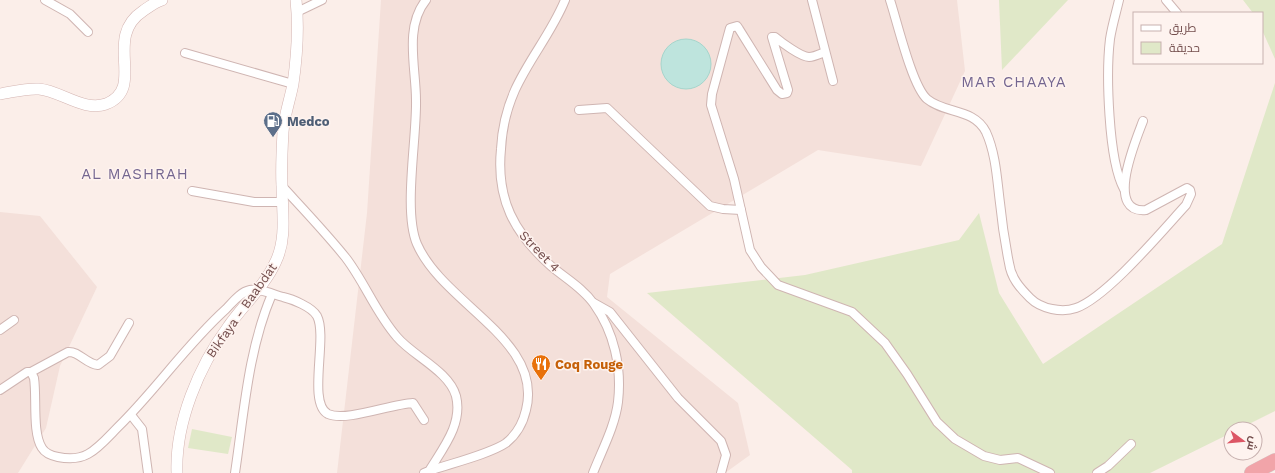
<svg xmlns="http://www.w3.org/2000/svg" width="1275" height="473" font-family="'Work Sans',Cairo,sans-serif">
  <rect width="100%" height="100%" fill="#fbeee9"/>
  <!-- residential -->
  <g fill="#f4e0da">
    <path d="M 381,0 L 957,0 L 965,71 L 921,166 L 818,150 L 610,274 L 607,297 L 738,403 L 750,455 L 725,473 L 337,473 L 367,213 Z"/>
    <path d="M 0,212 L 40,216 L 97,287 L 60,366 L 46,428 L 18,473 L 0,473 Z"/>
  </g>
  <!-- green -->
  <g fill="#e0e8c8">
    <path d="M 999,0 L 1068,0 L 1002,70 Z"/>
    <path d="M 1243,0 L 1275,0 L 1275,59 L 1262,30 L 1262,13 L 1253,13 Z"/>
    <path d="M 1275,83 L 1275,411 L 1239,429 L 1231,429 L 1231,433 L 1150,473 L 852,473 L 852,470 L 647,293 L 805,275 L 959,240 L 979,213 L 999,293 L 1043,364 L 1222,244 Z"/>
    <path d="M 192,429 L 232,437 L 228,454 L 188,448 Z"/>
  </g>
  <!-- water -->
  <circle fill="#bee4dd" stroke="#a5d5cc" cx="686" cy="64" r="25"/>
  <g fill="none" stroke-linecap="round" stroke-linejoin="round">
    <defs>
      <g id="street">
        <path d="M 45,0 L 70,14 L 88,32"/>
        <path d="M 426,0 C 404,27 416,68 416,100 C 417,138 403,211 417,244 C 443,304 544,340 526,410 C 523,423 516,435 506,443 C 490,454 449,464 429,471"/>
        <path d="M 565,0 C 552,32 529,59 515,90 C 507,108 502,129 501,149 C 496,199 514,233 551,266 C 565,278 583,288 594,304 C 614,332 622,367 618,402 C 615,426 602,450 593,473"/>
        <path d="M 812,0 L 833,81"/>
        <path d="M 890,0 C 897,21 912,86 927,99 C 945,114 974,108 986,132 C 996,154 997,180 1000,203 C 1002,223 1005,243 1009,263 C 1011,278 1020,288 1030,298 C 1041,309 1062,313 1076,308 C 1107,297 1162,231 1186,205 L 1191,194 L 1190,190 L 1187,188 L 1146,210 C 1104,214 1136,140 1143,121"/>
        <path d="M 1119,0 C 1116,13 1112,26 1110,39 C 1106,72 1108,160 1124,189"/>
        <path d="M 1166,0 L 1177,13"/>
        <path d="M 297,12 L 322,0"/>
        <path d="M 825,52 C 820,54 814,57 809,57 C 801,57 781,42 775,37 L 772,37 L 788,90 L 787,93 L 782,94 L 777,90 L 739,29 L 737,26 L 730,28 L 712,94 L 711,105 L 734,179 L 750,250 L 761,267 L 778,285 L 852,312 L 885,343 L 907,374 L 937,422 L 955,439 L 984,456 L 1000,460 L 1018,458 L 1050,473"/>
        <path d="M 185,53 L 293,84"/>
        <path d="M 579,110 L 607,108 L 710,206 L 723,209 L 741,210"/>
        <path d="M 281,185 C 303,209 326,233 346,258 C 365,283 376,313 397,337 C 413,356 449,371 456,396 C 463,424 443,448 429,471 L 424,473"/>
        <path d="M 192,191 L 254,202 L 283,202"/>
        <path d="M 594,303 L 610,312 L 678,398 L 721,441 L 726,455 L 721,473"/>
        <path d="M 0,330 L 14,320"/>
        <path d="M 31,372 L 68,352 C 79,351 86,364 98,365 L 110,356 L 129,323"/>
        <path d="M 0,390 L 27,372 L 31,372 L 34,378 C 37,397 32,433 42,448 C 45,453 53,456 58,457 C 68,459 79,459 88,454 C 99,448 109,436 118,427 C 156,390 186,345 226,309 C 232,303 240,292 250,290 C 260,288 272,294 283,297 C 292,299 312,307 317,316 C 328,337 307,403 328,414 C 346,422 391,404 413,403 L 424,420"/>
        <path d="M 131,415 L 142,429 L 148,473"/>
        <path d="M 235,473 C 244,413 248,350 272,294"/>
        <path d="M 1097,473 L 1108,466 L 1131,444"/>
      </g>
      <g id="secondary">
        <path d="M 0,94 C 13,92 26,88 39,89 C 61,91 84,112 106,104 C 147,88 102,38 143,11 C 149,7 155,2 162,0"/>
        <path d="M 177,473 C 175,423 199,366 228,327 C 243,305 265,286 276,261 C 287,238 282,211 282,186 C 281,168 282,150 283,132 C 284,116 290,100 293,84 C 297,56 299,28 296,0"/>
      </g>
      <path id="highway" d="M 1252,473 L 1275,461"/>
    </defs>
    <!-- street casing -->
    <use href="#street" stroke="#cfb5b2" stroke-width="10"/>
    <!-- secondary casing -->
    <use href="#secondary" stroke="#d4b5b2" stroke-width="12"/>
    <!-- highway casing -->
    <use href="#highway" stroke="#d5caca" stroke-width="16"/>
    <!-- street -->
    <use href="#street" stroke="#fff" stroke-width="8"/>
    <!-- secondary -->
    <use href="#secondary" stroke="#fff" stroke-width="11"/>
    <!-- highway -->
    <use href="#highway" stroke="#f1a4a9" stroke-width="15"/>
  </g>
  <!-- icons -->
  <defs>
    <symbol id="fuel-pin" viewBox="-11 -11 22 30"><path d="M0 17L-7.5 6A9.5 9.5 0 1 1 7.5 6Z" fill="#5c6f8a" stroke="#fef3ef"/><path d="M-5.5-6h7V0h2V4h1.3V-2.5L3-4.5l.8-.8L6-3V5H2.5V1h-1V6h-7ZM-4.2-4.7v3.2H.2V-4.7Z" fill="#fff"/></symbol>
    <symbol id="restaurant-pin" viewBox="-11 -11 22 30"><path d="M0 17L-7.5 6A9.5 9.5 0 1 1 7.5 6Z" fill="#e8710a" stroke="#fef3ef"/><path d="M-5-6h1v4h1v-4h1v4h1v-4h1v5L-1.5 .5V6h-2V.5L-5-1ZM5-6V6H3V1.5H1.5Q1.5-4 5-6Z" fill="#fff"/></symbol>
  </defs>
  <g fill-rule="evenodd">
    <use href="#fuel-pin" x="262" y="110" width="22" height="30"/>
    <use href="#restaurant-pin" x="530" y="353" width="22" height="30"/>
  </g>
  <g text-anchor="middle" stroke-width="3" stroke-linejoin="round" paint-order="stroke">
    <!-- service labels -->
    <g font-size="13" font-weight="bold" fill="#4e5e75" stroke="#fef3ef" text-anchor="start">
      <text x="287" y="126">Medco</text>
    </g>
    <!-- street labels -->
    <g font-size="13" fill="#744f4e" stroke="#fef3ef">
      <text transform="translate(540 251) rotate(46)" y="5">Street 4</text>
      <text transform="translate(241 310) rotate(-55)" y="5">Bikfaya - Baabdat</text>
    </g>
    <!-- food labels -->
    <g font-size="13" font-weight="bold" fill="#c56008" stroke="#fef3ef" text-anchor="start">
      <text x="555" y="369">Coq Rouge</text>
    </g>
    <!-- quarter labels -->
    <g font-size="15" letter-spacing="1" fill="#746690" stroke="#fef3ef">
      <text x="1014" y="87">MAR CHAAYA</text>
      <text x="135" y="179">AL MASHRAH</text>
    </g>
  </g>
  <!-- legend -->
  <rect x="1133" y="12" width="130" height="52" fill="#fef3ef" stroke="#c7b1af"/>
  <rect x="1141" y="25" width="20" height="6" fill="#ffffff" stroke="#c7b1af"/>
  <text x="1169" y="32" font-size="12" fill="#744f4e">طريق</text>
  <rect x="1141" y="42" width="20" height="12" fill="#e0e8c8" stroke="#c7b1af"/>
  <text x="1169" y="52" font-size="12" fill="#744f4e">حديقة</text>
  <!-- north arrow -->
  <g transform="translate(1243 441) rotate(106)"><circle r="19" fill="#fef3ef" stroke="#c7b1af"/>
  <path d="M0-3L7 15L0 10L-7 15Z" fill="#dc5665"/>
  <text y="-6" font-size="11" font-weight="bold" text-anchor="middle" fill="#744f4e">ش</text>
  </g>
</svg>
